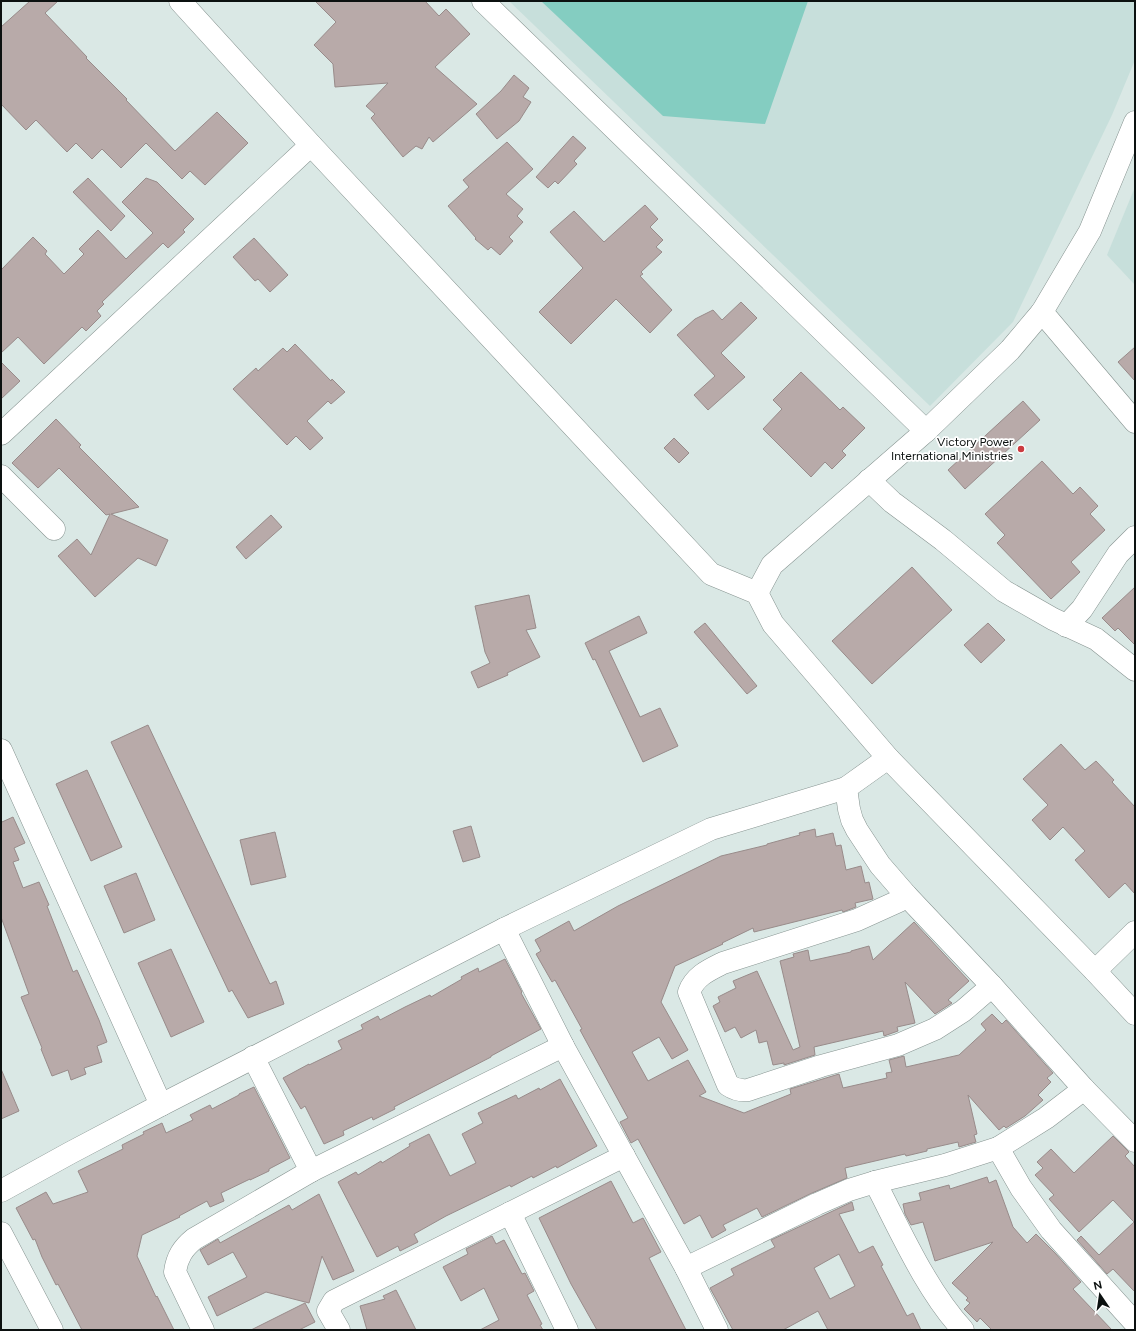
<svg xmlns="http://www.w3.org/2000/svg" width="1136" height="1331" font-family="Figtree,sans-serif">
  <rect width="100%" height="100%" fill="#dae8e5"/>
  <!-- built -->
  <g fill="#c7dfdb">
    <path d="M 509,1 L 1135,1 L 1135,60 L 1112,115 L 1013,322 L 930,406 Z"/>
    <path d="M 1135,187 L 1135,285 L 1107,255 Z"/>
  </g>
  <!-- green -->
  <path fill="#84cdc1" d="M 541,1 L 808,1 L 765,124 L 663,116 Z"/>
  <!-- building -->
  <g fill="#b8aaa9" stroke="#988b8a" fill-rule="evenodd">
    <path d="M 30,1 L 58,1 L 45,13 L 87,57 L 86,58 L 127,99 L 126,100 L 175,151 L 217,112 L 248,143 L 205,185 L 190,171 L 182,179 L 146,143 L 121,168 L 102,149 L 92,159 L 76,143 L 67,152 L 36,120 L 26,130 L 1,104 L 1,27 Z"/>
    <path d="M 315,1 L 425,1 L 439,16 L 446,9 L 470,34 L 435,67 L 477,104 L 433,142 L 429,137 L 422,149 L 416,146 L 403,157 L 371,118 L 375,114 L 366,106 L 388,83 L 335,87 L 333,64 L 314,45 L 336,22 Z"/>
    <path d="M 514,75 L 529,88 L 523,97 L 531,102 L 519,121 L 497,139 L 476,114 L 501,91 Z"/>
    <path d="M 573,136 L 586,148 L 574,161 L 577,164 L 558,184 L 555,181 L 548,188 L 536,177 Z"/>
    <path d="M 507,142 L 533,169 L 506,194 L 523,209 L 517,216 L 523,222 L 509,237 L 513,241 L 500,255 L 491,247 L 488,250 L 475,239 L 476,238 L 448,206 L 469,187 L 463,180 Z"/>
    <path d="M 88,178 L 125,216 L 111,231 L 73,192 Z"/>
    <path d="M 146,178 L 157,182 L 194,219 L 183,230 L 185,232 L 168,248 L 163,243 L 102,302 L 104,304 L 97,311 L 101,316 L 86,331 L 82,327 L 44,364 L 18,337 L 1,353 L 1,270 L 33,237 L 47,251 L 45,254 L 64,274 L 84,254 L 79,249 L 98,230 L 126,259 L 153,233 L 122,202 Z"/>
    <path d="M 645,205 L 658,219 L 650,227 L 663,240 L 656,247 L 662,252 L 641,272 L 643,274 L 640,276 L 672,310 L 650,333 L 616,299 L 571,344 L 539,312 L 583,268 L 550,232 L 574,211 L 604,242 Z"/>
    <path d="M 254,238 L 288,275 L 270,292 L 258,279 L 255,281 L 233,257 Z"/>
    <path d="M 741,302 L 757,318 L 721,353 L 745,377 L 708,410 L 694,395 L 715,376 L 677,335 L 695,319 L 713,310 L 722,320 Z"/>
    <path d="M 295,344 L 331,381 L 332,379 L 345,392 L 331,404 L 328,401 L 307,421 L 323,438 L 310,450 L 296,436 L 287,445 L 233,389 L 256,368 L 258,371 L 283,348 L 287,352 Z"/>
    <path d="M 1135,347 L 1135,381 L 1118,362 Z"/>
    <path d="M 1,362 L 20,381 L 1,399 Z"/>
    <path d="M 801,372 L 840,410 L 843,407 L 865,428 L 842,451 L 846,455 L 832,469 L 825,462 L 811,477 L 763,429 L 782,409 L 773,400 Z"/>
    <path d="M 1023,401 L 1040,420 L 965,489 L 948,470 Z"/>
    <path d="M 56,419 L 81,445 L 79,447 L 139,507 L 111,514 L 168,540 L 156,566 L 138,558 L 95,597 L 58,556 L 77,539 L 91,555 L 110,514 L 106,515 L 59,468 L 38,488 L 12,463 Z"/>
    <path d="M 674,438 L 689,453 L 679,463 L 664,448 Z"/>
    <path d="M 1042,461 L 1073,494 L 1080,487 L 1098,506 L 1090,514 L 1105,530 L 1071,562 L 1080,572 L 1051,599 L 997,543 L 1005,535 L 985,514 Z"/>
    <path d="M 271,515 L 282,527 L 246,559 L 236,547 Z"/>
    <path d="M 912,567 L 952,610 L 872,684 L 832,641 Z"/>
    <path d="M 1135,587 L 1135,645 L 1118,628 L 1115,631 L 1102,618 Z"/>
    <path d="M 529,595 L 536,628 L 526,630 L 540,657 L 507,673 L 508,675 L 478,688 L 471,672 L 490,663 L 485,652 L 475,606 Z"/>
    <path d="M 639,616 L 647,633 L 609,651 L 640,717 L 660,708 L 678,746 L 643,762 L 595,659 L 593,660 L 585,643 Z"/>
    <path d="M 705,623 L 757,686 L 747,694 L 694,632 Z"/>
    <path d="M 988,623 L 1005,640 L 981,663 L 964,645 Z"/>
    <path d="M 148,725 L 270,984 L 276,981 L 284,1004 L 248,1018 L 232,990 L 229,992 L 111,742 Z"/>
    <path d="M 1061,744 L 1085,770 L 1096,761 L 1114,780 L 1112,782 L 1135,807 L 1135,894 L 1125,883 L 1109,898 L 1075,860 L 1085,851 L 1063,827 L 1050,840 L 1032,820 L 1048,805 L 1023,779 Z"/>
    <path d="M 87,770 L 122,847 L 91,861 L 56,784 Z"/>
    <path d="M 13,817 L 25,843 L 14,848 L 19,860 L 13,862 L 23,888 L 39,882 L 49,905 L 47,906 L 73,972 L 77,970 L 99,1020 L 107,1042 L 97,1046 L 102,1062 L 84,1068 L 86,1074 L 71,1080 L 68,1070 L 52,1076 L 41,1049 L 42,1048 L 21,997 L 29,994 L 1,917 L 1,820 L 2,822 Z"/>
    <path d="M 471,826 L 480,857 L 463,862 L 453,831 Z"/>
    <path d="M 815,829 L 816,837 L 833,833 L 836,846 L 841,845 L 846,870 L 861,866 L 865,883 L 869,882 L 873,899 L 855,903 L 856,907 L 843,912 L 842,910 L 754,932 L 753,928 L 722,943 L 723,944 L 675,966 L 661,1002 L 688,1050 L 672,1059 L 659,1037 L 632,1052 L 648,1081 L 688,1060 L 706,1092 L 699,1096 L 744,1113 L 791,1094 L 790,1089 L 839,1074 L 843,1088 L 887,1078 L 886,1073 L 892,1072 L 889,1060 L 904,1056 L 906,1067 L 959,1055 L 986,1030 L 981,1024 L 992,1014 L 1002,1024 L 1006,1020 L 1053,1073 L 1047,1078 L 1051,1082 L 1038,1095 L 1043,1100 L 1025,1116 L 1006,1128 L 1004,1126 L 999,1130 L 968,1095 L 977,1134 L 974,1135 L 976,1142 L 959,1147 L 958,1142 L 927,1149 L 927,1151 L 906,1156 L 905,1154 L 845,1168 L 847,1178 L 812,1193 L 762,1217 L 757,1208 L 723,1225 L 726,1230 L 712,1238 L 700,1215 L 684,1224 L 638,1139 L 631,1143 L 620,1122 L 628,1118 L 580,1030 L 582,1029 L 555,980 L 552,982 L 536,954 L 541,951 L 535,940 L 569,921 L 574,931 L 618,906 L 721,856 L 767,845 L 767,844 L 800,835 L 799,833 Z"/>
    <path d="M 275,832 L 286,877 L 251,885 L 240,840 Z"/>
    <path d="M 136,873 L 155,920 L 124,933 L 104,886 Z"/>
    <path d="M 914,922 L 969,981 L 948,1000 L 952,1003 L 935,1014 L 905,982 L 915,1023 L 897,1027 L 898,1031 L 884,1036 L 883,1031 L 814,1047 L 815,1055 L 784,1065 L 784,1063 L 773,1065 L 767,1041 L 759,1043 L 756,1030 L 741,1038 L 735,1027 L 725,1032 L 713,1006 L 720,1002 L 718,997 L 736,988 L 733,981 L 757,971 L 793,1050 L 800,1047 L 780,961 L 794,957 L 793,954 L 808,950 L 810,961 L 851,952 L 851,951 L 869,946 L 873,960 Z"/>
    <path d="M 171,949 L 204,1022 L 171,1037 L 138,963 Z"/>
    <path d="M 505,959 L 522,992 L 521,993 L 541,1029 L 491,1056 L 491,1057 L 394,1107 L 395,1109 L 373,1120 L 372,1117 L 343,1131 L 344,1135 L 324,1144 L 305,1106 L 301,1109 L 283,1078 L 309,1064 L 309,1065 L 342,1049 L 338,1041 L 363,1029 L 361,1025 L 378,1016 L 380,1020 L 405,1007 L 430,995 L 431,997 L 462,979 L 461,977 L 478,968 L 479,972 Z"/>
    <path d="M 1,1069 L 19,1111 L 1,1119 Z"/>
    <path d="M 560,1079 L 597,1146 L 557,1168 L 556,1166 L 533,1178 L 532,1176 L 511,1187 L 510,1185 L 446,1216 L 414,1234 L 418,1242 L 400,1251 L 398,1246 L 377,1257 L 338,1182 L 356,1172 L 358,1175 L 381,1161 L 382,1163 L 410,1146 L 409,1144 L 429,1134 L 450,1176 L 476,1163 L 462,1134 L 483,1123 L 478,1113 L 516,1095 L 518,1099 L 539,1088 L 540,1090 Z"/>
    <path d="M 254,1087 L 290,1158 L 269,1169 L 269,1171 L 250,1180 L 250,1179 L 221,1193 L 224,1201 L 210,1207 L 207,1201 L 179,1216 L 180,1217 L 142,1235 L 137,1256 L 156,1297 L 157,1296 L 174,1330 L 82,1330 L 58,1284 L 56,1285 L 42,1257 L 35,1239 L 33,1240 L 16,1208 L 46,1192 L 53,1204 L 88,1192 L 78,1171 L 123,1149 L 122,1145 L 144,1134 L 143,1132 L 162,1123 L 166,1133 L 193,1120 L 190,1115 L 210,1105 L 212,1109 L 239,1095 L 239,1094 Z"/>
    <path d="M 1113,1136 L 1129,1152 L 1125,1156 L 1135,1167 L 1135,1292 L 1113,1269 L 1107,1274 L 1077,1240 L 1081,1236 L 1099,1255 L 1134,1222 L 1113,1200 L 1079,1232 L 1049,1199 L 1054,1195 L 1035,1175 L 1043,1168 L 1037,1162 L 1051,1149 L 1074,1173 Z"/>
    <path d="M 987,1177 L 989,1183 L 996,1180 L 1013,1227 L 1027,1243 L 1036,1234 L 1055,1253 L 1081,1282 L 1073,1289 L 1112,1330 L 992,1330 L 980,1318 L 977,1322 L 964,1309 L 970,1303 L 966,1300 L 968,1298 L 952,1283 L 993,1242 L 935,1261 L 923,1222 L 911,1225 L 905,1214 L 903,1204 L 921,1200 L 919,1193 L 949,1185 L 950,1189 Z"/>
    <path d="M 611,1181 L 633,1223 L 643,1218 L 661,1252 L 649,1258 L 686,1330 L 597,1330 L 571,1284 L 539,1218 Z"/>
    <path d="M 319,1194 L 354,1271 L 333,1280 L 322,1256 L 309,1303 L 266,1292 L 217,1316 L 208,1297 L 247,1277 L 233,1252 L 208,1265 L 200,1250 L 218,1239 L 220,1243 L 289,1205 L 292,1210 Z"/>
    <path d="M 852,1202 L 854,1210 L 839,1214 L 859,1253 L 873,1246 L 883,1265 L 881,1266 L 907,1316 L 913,1313 L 921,1330 L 828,1330 L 818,1311 L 783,1330 L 733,1330 L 710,1288 L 734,1275 L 731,1269 L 775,1247 L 771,1240 ZM 839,1254 L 855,1286 L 830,1299 L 814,1268 Z"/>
    <path d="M 492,1236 L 496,1244 L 504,1240 L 522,1274 L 525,1273 L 534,1291 L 527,1295 L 542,1324 L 540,1325 L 543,1330 L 480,1330 L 499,1320 L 484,1288 L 461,1301 L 443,1267 L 468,1254 L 466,1249 Z"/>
    <path d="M 396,1290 L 416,1330 L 367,1330 L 360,1306 L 385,1299 L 383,1296 Z"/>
    <path d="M 305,1303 L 315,1322 L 299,1330 L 251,1330 Z"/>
  </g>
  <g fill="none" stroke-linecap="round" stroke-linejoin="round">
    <defs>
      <g id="minor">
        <path d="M 180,1 L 311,145 L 711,574 L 757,593 L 773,624 L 888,758 L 1095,971 L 1135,1014"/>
        <path d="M 483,1 L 926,431"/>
        <path d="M 1042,312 L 1135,422"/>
        <path d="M 1,434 L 311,145"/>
        <path d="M 1,476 L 54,529"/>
        <path d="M 869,480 L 892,502 L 943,540 L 1004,591 L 1053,619 L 1096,639 L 1135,670"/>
        <path d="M 757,593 L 772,565 L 926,431 L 1010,350 L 1042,312 L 1090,231 L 1135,122"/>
        <path d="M 1066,626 L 1082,609 L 1118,554 L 1135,537"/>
        <path d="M 1,750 L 161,1105"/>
        <path d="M 846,788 L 849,809 L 852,820 L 857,830 L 880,865 L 906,895 L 992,986 L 1084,1089 L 1135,1141"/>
        <path d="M 906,895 L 899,901 L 857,920 L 723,963 C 709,970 695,976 689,992 L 728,1085 C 734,1089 741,1091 748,1090 L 821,1066 L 898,1045 L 935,1029 L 963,1011 L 992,986"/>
        <path d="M 504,929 L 563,1046 L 686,1268 L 717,1330"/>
        <path d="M 1095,971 L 1135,932"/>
        <path d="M 253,1057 L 311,1171"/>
        <path d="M 998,1148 L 1021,1188 L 1051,1230 L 1135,1323"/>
        <path d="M 875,1182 C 900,1230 926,1290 963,1330"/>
        <path d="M 1,1191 L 70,1153 L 161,1105 L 504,929 L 711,829 L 846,788 L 888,758"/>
        <path d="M 510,1213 L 567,1330"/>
        <path d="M 1,1233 L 52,1330"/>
        <path d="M 686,1268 L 817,1204 L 849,1190 L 875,1182 L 945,1165 L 998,1148 L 1046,1118 L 1084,1089"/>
        <path d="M 203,1330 L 175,1272 C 177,1257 183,1248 194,1239 L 311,1171 L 563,1046"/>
        <path d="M 339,1330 L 328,1311 L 334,1301 L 624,1156"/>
      </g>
    </defs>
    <!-- minor casing -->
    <use href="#minor" stroke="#879491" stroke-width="23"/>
    <!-- minor -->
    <use href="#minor" stroke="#fff" stroke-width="22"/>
  </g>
  <!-- markers -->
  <circle fill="#cb3b3f" stroke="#fff" stroke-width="1.5" cx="1021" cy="449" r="4"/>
  <g text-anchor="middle" stroke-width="3.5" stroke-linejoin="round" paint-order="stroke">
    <!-- poi labels -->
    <g font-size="12" fill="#0c1110" stroke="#fff" text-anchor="end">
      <text x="1013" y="446">Victory Power<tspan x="1013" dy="14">International Ministries</tspan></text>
    </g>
  </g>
  <!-- border -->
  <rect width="1136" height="1331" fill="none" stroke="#0c1110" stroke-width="4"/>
  <!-- north arrow -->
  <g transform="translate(1100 1295) rotate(347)" stroke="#ffffff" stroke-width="3" paint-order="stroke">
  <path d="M0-3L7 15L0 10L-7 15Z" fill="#0c1110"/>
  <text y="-6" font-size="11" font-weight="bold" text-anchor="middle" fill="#0c1110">N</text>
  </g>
</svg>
